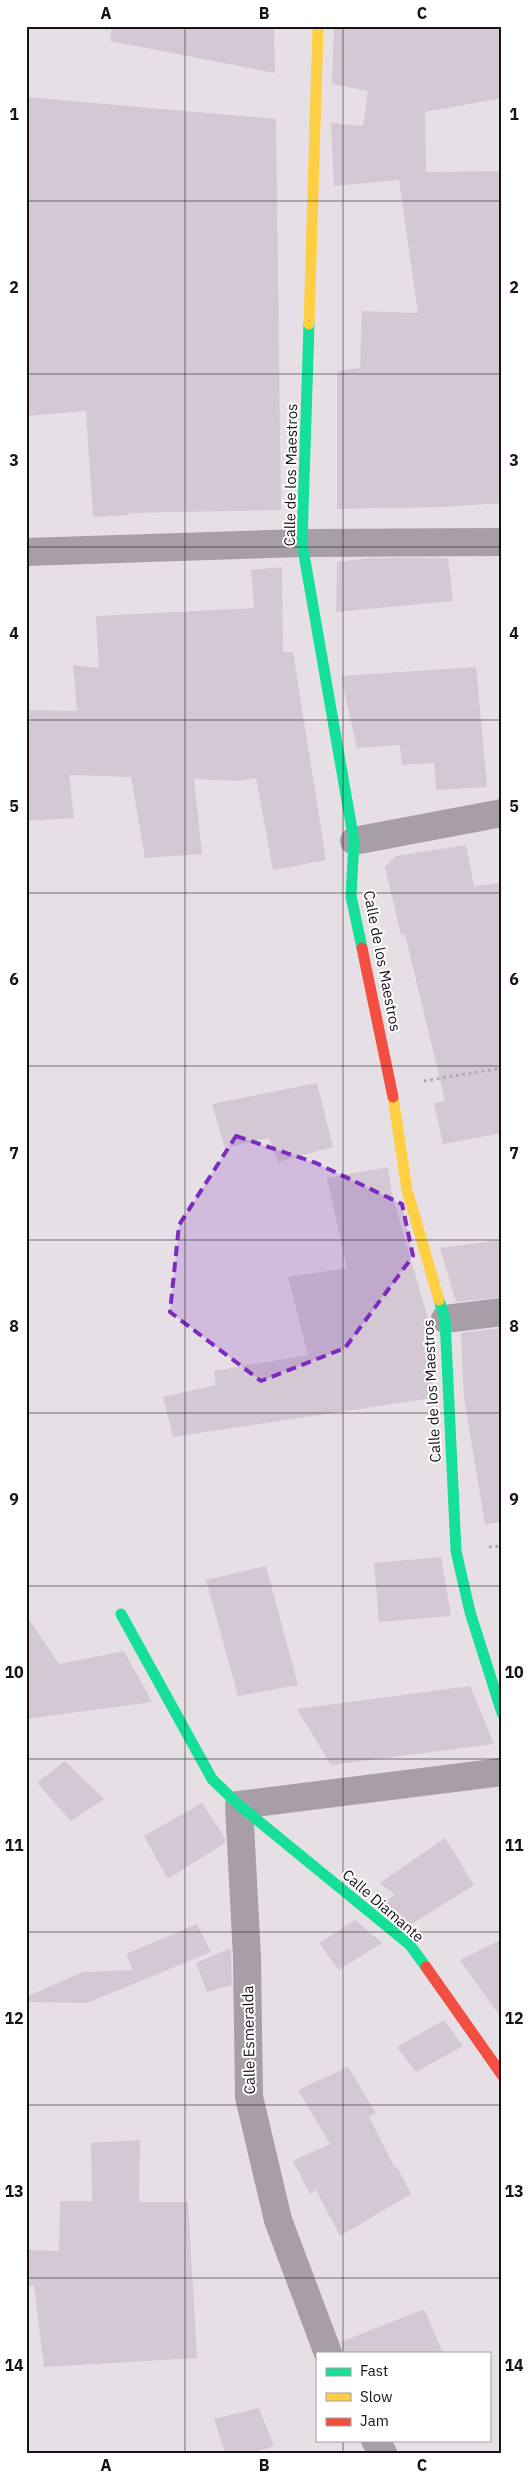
<svg xmlns="http://www.w3.org/2000/svg" width="528" height="2479" font-family="'IBM Plex Sans',sans-serif">
  <rect width="100%" height="100%" fill="#e6e0e6"/>
  <!-- building -->
  <g fill="#d3c8d3">
    <path d="M 112,26 L 274,26 L 275,73 L 110,41 Z"/>
    <path d="M 334,26 L 502,26 L 502,98 L 425,112 L 426,172 L 502,171 L 502,503 L 442,507 L 337,509 L 337,371 L 360,368 L 362,311 L 418,313 L 399,180 L 334,186 L 331,123 L 363,126 L 368,91 L 332,84 Z"/>
    <path d="M 26,97 L 276,119 L 281,510 L 129,513 L 129,515 L 93,517 L 86,411 L 26,416 Z"/>
    <path d="M 370,558 L 448,558 L 453,601 L 336,612 L 337,562 Z"/>
    <path d="M 282,567 L 283,652 L 293,652 L 326,860 L 273,870 L 256,778 L 239,781 L 194,779 L 202,854 L 145,858 L 131,777 L 69,775 L 74,818 L 26,821 L 26,710 L 77,711 L 73,665 L 99,668 L 96,616 L 254,608 L 251,570 Z"/>
    <path d="M 476,667 L 487,787 L 436,790 L 434,763 L 402,765 L 400,745 L 357,748 L 341,676 Z"/>
    <path d="M 466,845 L 474,886 L 502,883 L 502,1133 L 443,1144 L 434,1103 L 445,1101 L 405,934 L 401,935 L 385,867 L 396,856 Z"/>
    <path d="M 317,1083 L 333,1147 L 278,1162 L 269,1138 L 225,1148 L 212,1104 Z"/>
    <path d="M 388,1167 L 392,1194 L 429,1322 L 433,1398 L 173,1437 L 163,1397 L 216,1385 L 214,1371 L 308,1355 L 288,1277 L 347,1268 L 327,1178 Z"/>
    <path d="M 502,1240 L 502,1297 L 456,1302 L 440,1248 Z"/>
    <path d="M 502,1328 L 502,1522 L 485,1524 L 464,1399 L 461,1333 Z"/>
    <path d="M 441,1557 L 451,1616 L 379,1622 L 374,1563 Z"/>
    <path d="M 266,1566 L 298,1685 L 238,1696 L 206,1580 Z"/>
    <path d="M 26,1615 L 59,1664 L 124,1651 L 152,1702 L 26,1719 Z"/>
    <path d="M 470,1686 L 494,1744 L 331,1765 L 297,1709 Z"/>
    <path d="M 65,1761 L 104,1799 L 71,1821 L 37,1783 Z"/>
    <path d="M 202,1803 L 225,1838 L 225,1843 L 168,1879 L 144,1836 Z"/>
    <path d="M 445,1838 L 474,1885 L 410,1925 L 383,1903 L 395,1895 L 380,1883 Z"/>
    <path d="M 355,1920 L 382,1943 L 339,1970 L 319,1943 Z"/>
    <path d="M 197,1924 L 211,1952 L 87,2003 L 26,2002 L 26,1997 L 83,1972 L 133,1970 L 126,1954 Z"/>
    <path d="M 502,1939 L 502,2019 L 460,1960 Z"/>
    <path d="M 231,1948 L 232,1985 L 207,1992 L 196,1963 Z"/>
    <path d="M 444,2020 L 463,2046 L 416,2072 L 397,2047 Z"/>
    <path d="M 348,2067 L 376,2113 L 369,2117 L 395,2168 L 397,2167 L 411,2194 L 340,2236 L 316,2190 L 310,2194 L 293,2161 L 330,2144 L 298,2090 Z"/>
    <path d="M 140,2140 L 139,2202 L 188,2202 L 197,2358 L 44,2367 L 34,2286 L 26,2286 L 26,2250 L 59,2251 L 60,2201 L 92,2201 L 91,2143 Z"/>
    <path d="M 424,2309 L 443,2353 L 343,2353 L 341,2342 Z"/>
    <path d="M 259,2408 L 274,2446 L 252,2453 L 225,2453 L 214,2419 Z"/>
  </g>
  <g fill="none" stroke-linecap="round" stroke-linejoin="round">
    <!-- path -->
    <g stroke="#afa7af" stroke-width="3" stroke-dasharray="2.5 4" stroke-linecap="butt">
      <path d="M 424,1081 L 502,1068"/>
      <path d="M 489,1547 L 502,1546"/>
    </g>
    <!-- street -->
    <g stroke="#a89ea8" stroke-width="28">
      <path d="M 26,552 L 302,543 L 502,542"/>
      <path d="M 354,841 L 502,813"/>
      <path d="M 445,1319 L 502,1312"/>
      <path d="M 328,2353 L 278,2220 L 249,2097 L 247,1957 L 239,1805 L 502,1772"/>
      <path d="M 375,2440 L 383,2453"/>
    </g>
    <!-- fast -->
    <g stroke="#16e098" stroke-width="11">
      <path d="M 309,324 L 302,543 L 354,841 L 351,896 L 362,948"/>
      <path d="M 439,1300 L 445,1319 L 456,1551 L 470,1612 L 502,1713"/>
      <path d="M 121,1614 L 212,1779 L 239,1805 L 410,1945 L 426,1967"/>
    </g>
    <!-- slow -->
    <g stroke="#ffcf43" stroke-width="11">
      <path d="M 309,324 L 318,26"/>
      <path d="M 393,1097 L 407,1190 L 439,1300"/>
    </g>
    <!-- jam -->
    <g stroke="#f24e42" stroke-width="11">
      <path d="M 362,948 L 393,1097"/>
      <path d="M 426,1967 L 502,2075"/>
    </g>
  </g>
  <!-- marked area -->
  <path fill="#7b2cbf" fill-opacity="0.2" stroke="#7b2cbf" stroke-width="4" stroke-dasharray="10 6" stroke-linejoin="round" d="M 236,1136 L 316,1163 L 402,1204 L 413,1256 L 345,1348 L 261,1381 L 170,1312 L 179,1225 Z"/>
  <!-- grid -->
  <path fill="none" stroke="#171216" stroke-width="1" stroke-opacity="0.55" d="M 185,26 L 185,2453M 343,26 L 343,2353M 26,201 L 502,201M 26,374 L 502,374M 26,547 L 502,547M 26,720 L 502,720M 26,893 L 502,893M 26,1066 L 502,1066M 26,1240 L 502,1240M 26,1413 L 502,1413M 26,1586 L 502,1586M 26,1759 L 502,1759M 26,1932 L 502,1932M 26,2105 L 502,2105M 26,2278 L 502,2278M 343,2440 L 343,2453"/>
  <g text-anchor="middle" stroke-width="4" stroke-linejoin="round" paint-order="stroke">
    <!-- street labels -->
    <g font-size="15" fill="#171216" stroke="#fff">
      <text transform="translate(291 475) rotate(-89)" y="5">Calle de los Maestros</text>
      <text transform="translate(382 961) rotate(79)" y="5">Calle de los Maestros</text>
      <text transform="translate(432 1391) rotate(-93)" y="5">Calle de los Maestros</text>
      <text transform="translate(383 1906) rotate(41)" y="5">Calle Diamante</text>
      <text transform="translate(249 2040) rotate(-91)" y="5">Calle Esmeralda</text>
    </g>
  </g>
  <!-- border -->
  <rect width="528" height="2479" fill="none" stroke="#ffffff" stroke-width="55"/>
  <!-- legend -->
  <rect x="316" y="2352" width="175" height="90" fill="#ffffff" stroke="#a2a0a2"/>
  <rect x="326" y="2368" width="25" height="8" fill="#16e098" stroke="#a2a0a2"/>
  <text x="360" y="2376" font-size="15" fill="#171216">Fast</text>
  <rect x="326" y="2393" width="25" height="8" fill="#ffcf43" stroke="#a2a0a2"/>
  <text x="360" y="2402" font-size="15" fill="#171216">Slow</text>
  <rect x="326" y="2418" width="25" height="8" fill="#f24e42" stroke="#a2a0a2"/>
  <text x="360" y="2426" font-size="15" fill="#171216">Jam</text>
  <rect x="28" y="28" width="472" height="2424" fill="none" stroke="#171216" stroke-width="2"/>
  <g font-size="16" text-anchor="middle" font-weight="bold" fill="#171216">
    <text x="106" y="19">A</text>
    <text x="264" y="19">B</text>
    <text x="422" y="19">C</text>
    <text x="14" y="120">1</text>
    <text x="514" y="120">1</text>
    <text x="14" y="293">2</text>
    <text x="514" y="293">2</text>
    <text x="14" y="466">3</text>
    <text x="514" y="466">3</text>
    <text x="14" y="639">4</text>
    <text x="514" y="639">4</text>
    <text x="14" y="812">5</text>
    <text x="514" y="812">5</text>
    <text x="14" y="985">6</text>
    <text x="514" y="985">6</text>
    <text x="14" y="1159">7</text>
    <text x="514" y="1159">7</text>
    <text x="14" y="1332">8</text>
    <text x="514" y="1332">8</text>
    <text x="14" y="1505">9</text>
    <text x="514" y="1505">9</text>
    <text x="14" y="1678">10</text>
    <text x="514" y="1678">10</text>
    <text x="14" y="1851">11</text>
    <text x="514" y="1851">11</text>
    <text x="14" y="2024">12</text>
    <text x="514" y="2024">12</text>
    <text x="14" y="2197">13</text>
    <text x="514" y="2197">13</text>
    <text x="14" y="2371">14</text>
    <text x="514" y="2371">14</text>
    <text x="106" y="2471">A</text>
    <text x="264" y="2471">B</text>
    <text x="422" y="2471">C</text>
  </g>
</svg>
